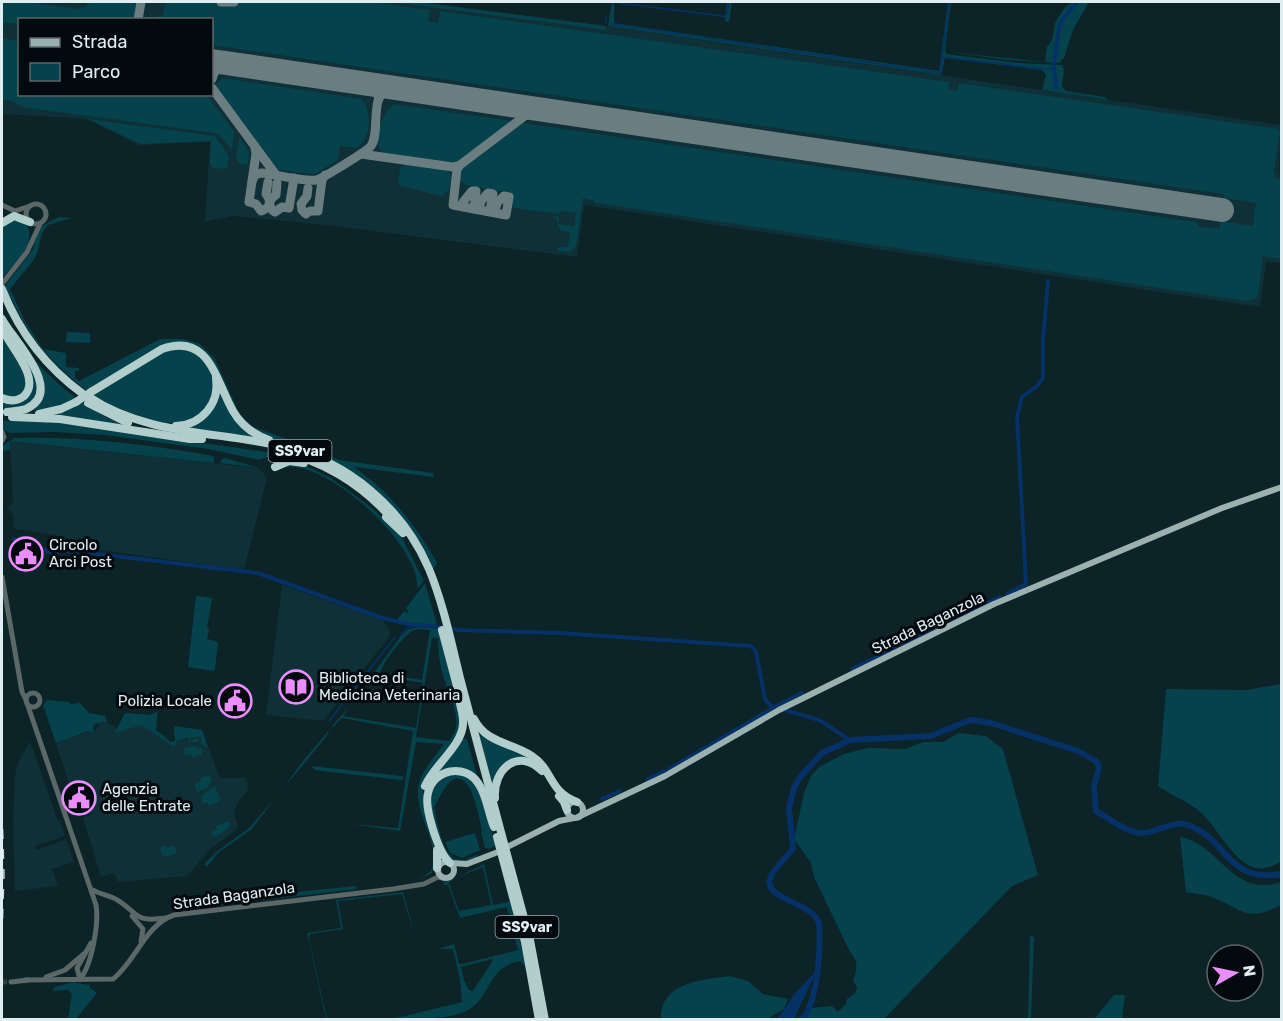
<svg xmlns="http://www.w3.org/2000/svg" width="1283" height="1021" font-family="Rubik,sans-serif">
  <rect width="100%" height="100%" fill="#0c2327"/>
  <!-- built -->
  <g fill="#0e3036" fill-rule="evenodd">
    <path d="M 2,2 L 419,2 L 606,26 L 1281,125 L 1279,173 L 1282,174 L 1281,263 L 1266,262 L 1260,307 L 584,205 L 577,257 L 326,225 L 234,216 L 205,222 L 210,142 L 139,145 L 86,119 L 2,114 ZM 20,20 L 212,20 L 212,94 L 20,94 Z"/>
    <path d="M 10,441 L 259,468 L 267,477 L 244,570 L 56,544 L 56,535 L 14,529 L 13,514 L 7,508 L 13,502 Z"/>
    <path d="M 282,585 L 384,621 L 390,632 L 389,637 L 323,721 L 266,715 Z"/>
    <path d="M 158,712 L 156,730 L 171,742 L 175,741 L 174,726 L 202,730 L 220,778 L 245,778 L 249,789 L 238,802 L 234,813 L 238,826 L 236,830 L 210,849 L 187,876 L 118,882 L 114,873 L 101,877 L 83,818 L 91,815 L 81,790 L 72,793 L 56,743 L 89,732 L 89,730 L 95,732 L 104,715 L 107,719 L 107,723 L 117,728 L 125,713 L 149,715 Z"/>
    <path d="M 30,741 L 58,821 L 60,821 L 65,836 L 35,846 L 36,850 L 66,839 L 74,862 L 52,869 L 58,886 L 15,891 L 13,821 L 15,775 L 18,763 Z"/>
  </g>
  <!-- green -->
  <g fill="#06424c" fill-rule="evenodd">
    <path d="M 2,2 L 28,2 L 78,9 L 84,8 L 90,2 L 139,2 L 136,19 L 20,20 L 19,24 L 2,22 Z"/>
    <path d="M 165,2 L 214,2 L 235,4 L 237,2 L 373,2 L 430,10 L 428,21 L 438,23 L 440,11 L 949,82 L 949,90 L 958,91 L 959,83 L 1278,129 L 1280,132 L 1274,170 L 1275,177 L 1281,180 L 1281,259 L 1263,256 L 1258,296 L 1255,299 L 1246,301 L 596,203 L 593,200 L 583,198 L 576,247 L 570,252 L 557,251 L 558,247 L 568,247 L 570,232 L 560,231 L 557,220 L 553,216 L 559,217 L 559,224 L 574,226 L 576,213 L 560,211 L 560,214 L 514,208 L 510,206 L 512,193 L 466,185 L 459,180 L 462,168 L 523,123 L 1195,222 L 1200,227 L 1219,229 L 1221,221 L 1253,226 L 1256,203 L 1224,198 L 1224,194 L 212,45 L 212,20 L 147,19 L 163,15 Z"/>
    <path d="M 391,2 L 419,2 L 606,26 L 606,30 Z"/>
    <path d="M 612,2 L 614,2 L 614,23 L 939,71 L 948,2 L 951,2 L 945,49 L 946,54 L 1018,63 L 1062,65 L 1064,70 L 1062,86 L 1066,91 L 1105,97 L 1109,100 L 1042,90 L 1046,75 L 1042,70 L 945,58 L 941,75 L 608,26 Z"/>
    <path d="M 617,2 L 725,16 L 727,2 L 732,2 L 729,22 L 725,21 L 725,17 Z"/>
    <path d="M 1073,2 L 1089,2 L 1073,30 L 1064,58 L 1059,63 L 1008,60 L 948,52 L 1045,62 L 1047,47 L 1052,40 L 1055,23 L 1065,7 Z"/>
    <path d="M 2,38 L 19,41 L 20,94 L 207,95 L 234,131 L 232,150 L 220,136 L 215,133 L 22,107 L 14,102 L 2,99 Z"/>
    <path d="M 223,78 L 362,99 C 372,114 372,136 357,148 L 340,146 L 338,160 L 315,174 L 278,170 L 218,90 L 216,84 Z"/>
    <path d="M 394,104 L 512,121 L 458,161 L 447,162 L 385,153 L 380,150 C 374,135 382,113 394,104 Z"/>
    <path d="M 88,119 L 215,136 L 229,156 L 227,169 L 213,168 L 210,164 L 211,141 L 141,144 Z"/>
    <path d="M 239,137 L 249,151 L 248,165 L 241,164 L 236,159 Z"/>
    <path d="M 406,164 L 448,171 L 451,177 L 449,192 L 445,192 L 444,195 L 441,196 L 398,185 L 400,169 Z"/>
    <path d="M 59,217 L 72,218 L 48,225 L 42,233 L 37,253 L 33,261 L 10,289 L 26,323 L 43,349 L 66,353 L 66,367 L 79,368 L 79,371 L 75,371 L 75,378 L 79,381 L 160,339 L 183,339 L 200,344 L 215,359 L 239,413 L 253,427 L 312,448 L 339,460 L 433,473 L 433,477 L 354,467 C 390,492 413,522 435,559 L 437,563 L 433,569 C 406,514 365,469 306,449 C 288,443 266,441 250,428 C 231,412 217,376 205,353 L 172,343 L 87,391 C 44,357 28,336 5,286 L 33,249 L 37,232 L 43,225 Z"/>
    <path d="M 11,219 L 27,224 C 37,245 14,264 2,278 L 2,227 Z"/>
    <path d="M 2,310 C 20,346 44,374 76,398 C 60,408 45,410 27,411 L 43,387 L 2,315 Z"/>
    <path d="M 2,322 L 39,379 C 35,406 28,408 2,409 L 2,400 L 12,403 L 32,386 Z"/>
    <path d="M 67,332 L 90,333 L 90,343 L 66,342 Z"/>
    <path d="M 2,333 L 26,372 L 28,387 L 18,397 L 2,396 Z"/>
    <path d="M 172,349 L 187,349 L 200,356 L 213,374 L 214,396 L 203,414 L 177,424 L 152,421 L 126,413 L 92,395 L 156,355 Z"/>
    <path d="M 219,386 L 253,435 L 252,437 L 190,428 L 201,420 Z"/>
    <path d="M 81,402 L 107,418 L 125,425 L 43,415 Z"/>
    <path d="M 36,419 L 260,451 L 295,459 L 278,462 L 270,456 L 259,460 L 208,449 L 105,435 L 55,432 L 10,433 L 2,429 L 2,421 Z"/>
    <path d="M 14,438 C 79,436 145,444 209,455 L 214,457 L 214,463 L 10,441 L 10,450 L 2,451 L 2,446 Z"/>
    <path d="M 225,458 L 259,468 L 220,463 L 222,459 Z"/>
    <path d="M 292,463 L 305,465 L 331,478 L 371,507 L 401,536 L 424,581 L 417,589 C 422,546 323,455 281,468 Z"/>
    <path d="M 425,583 L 437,625 L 409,624 L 397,620 L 404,611 L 407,613 L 409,612 L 406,608 Z"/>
    <path d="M 196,596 L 212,598 L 207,628 L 209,629 L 207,639 L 216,641 L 218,643 L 215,669 L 213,671 L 188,667 Z"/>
    <path d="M 420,627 L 438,629 L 461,715 L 461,729 L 423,788 L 423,803 L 436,856 L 432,873 L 418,880 L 430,872 C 445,848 411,812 419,783 C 423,769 436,755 444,744 L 416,742 L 400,831 L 351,824 L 398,828 L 413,731 L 342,718 L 332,728 L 332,726 L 349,707 L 343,716 L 416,728 L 423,683 L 376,675 L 366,686 L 366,684 L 400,637 L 409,629 ZM 417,629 L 430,630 L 422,680 L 380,673 C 383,662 406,631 417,629 ZM 432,638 L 438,638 C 438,649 439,661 442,672 C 447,693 467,721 449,741 L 416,737 Z"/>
    <path d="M 1281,684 L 1281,861 C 1242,889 1223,830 1198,810 C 1186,801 1171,795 1158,786 L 1166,689 L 1246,690 Z"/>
    <path d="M 184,696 L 199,698 L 198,707 L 184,707 Z"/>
    <path d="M 47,700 L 69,702 L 70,704 L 80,703 L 89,713 L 105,716 L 107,723 L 102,721 L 101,723 L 95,724 L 93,728 L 95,733 L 89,731 L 56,743 L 43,705 Z"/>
    <path d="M 157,712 L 156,730 L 171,742 L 175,741 L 174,726 L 202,730 L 208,748 L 201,744 L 201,737 L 198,736 L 190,739 L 190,741 L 199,738 L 198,742 L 189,742 L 188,737 L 176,741 L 178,745 L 172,746 L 142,725 L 115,733 L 125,713 L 149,715 Z"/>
    <path d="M 330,729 L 326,737 L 283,789 L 302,762 Z"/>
    <path d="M 959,733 L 986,736 L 1003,749 L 1038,875 L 1012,886 L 884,1019 L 797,1019 L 811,1008 L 832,1006 L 838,1012 L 846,1004 L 847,999 L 855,993 L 857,987 L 853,981 C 857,969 859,961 850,952 L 814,877 L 811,863 L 794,839 L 804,793 L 811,776 L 819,767 L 844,754 L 868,748 L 905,749 L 923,742 L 943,742 Z"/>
    <path d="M 479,734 L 482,734 L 534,759 L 502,766 L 492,783 Z"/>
    <path d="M 463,738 L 467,739 L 477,776 L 433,774 Z"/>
    <path d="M 194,746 L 202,749 L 202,754 L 193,758 L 191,754 L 185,756 L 184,748 Z"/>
    <path d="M 312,766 L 402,776 L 404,778 L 401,780 L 314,770 Z"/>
    <path d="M 464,773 L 477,783 L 496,846 L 488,849 L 485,848 L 481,831 L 482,830 C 479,819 471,764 450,782 C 443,788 439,799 434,807 C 438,822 442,864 464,860 C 468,859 473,856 477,855 L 478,856 C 448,874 444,852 436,828 C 433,817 426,803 429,792 C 431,787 437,781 440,777 Z"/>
    <path d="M 209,775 L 212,779 C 210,787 204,790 197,792 L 194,784 L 201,782 L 200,778 Z"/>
    <path d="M 215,786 L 220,798 L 219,802 L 209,806 L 208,802 L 202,804 L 201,796 Z"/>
    <path d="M 275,798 L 252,829 L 218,853 L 207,867 L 204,864 L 216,852 L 249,828 Z"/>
    <path d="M 226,822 L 230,822 C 229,830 220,836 212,836 L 211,832 L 217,830 L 216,826 Z"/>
    <path d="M 475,833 L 480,850 L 462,858 L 450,853 L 445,842 Z"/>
    <path d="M 1180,837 C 1221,844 1232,899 1281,882 L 1281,905 C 1247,922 1245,911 1214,898 C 1206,894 1195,894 1186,892 Z"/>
    <path d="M 165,845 L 166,848 L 174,845 L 177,853 L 168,856 L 162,855 L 160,847 Z"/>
    <path d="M 484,864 L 493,905 L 509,902 L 504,876 L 527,969 L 520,961 C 488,967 492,994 470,1009 C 451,1021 405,1019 381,1020 L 405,1016 L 462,1002 L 460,979 L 453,949 L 438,949 L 454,944 L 459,964 L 462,964 L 518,950 L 507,907 L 460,918 L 448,885 L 444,885 L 443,882 L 450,881 ZM 483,867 L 491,905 L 459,911 L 449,883 L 456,878 ZM 492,959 L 493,960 L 473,991 L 469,990 L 464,980 L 461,967 Z"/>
    <path d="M 356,886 L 357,889 L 205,907 L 205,904 L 296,892 Z"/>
    <path d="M 403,892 L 416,940 L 402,894 L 338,901 L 343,929 L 310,934 L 309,940 L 327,1019 L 326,1019 L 307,933 L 341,928 L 336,900 Z"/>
    <path d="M 1030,936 L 1034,937 L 1031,1019 L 1028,1020 Z"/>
    <path d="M 730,976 L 748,981 L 763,994 L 788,999 L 784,1009 L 767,1019 L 661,1019 C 661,982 701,980 730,976 Z"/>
    <path d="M 73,982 L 89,985 L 90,988 L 97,993 L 76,1019 L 68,1020 L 72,993 L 69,992 L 69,990 L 52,991 L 55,987 Z"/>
    <path d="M 1114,995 L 1125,995 L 1122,1019 L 1094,1019 Z"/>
  </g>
  <!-- water -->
  <path fill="#053166" d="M 817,970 L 794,1019 L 775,1019 L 781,1014 L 796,992 Z"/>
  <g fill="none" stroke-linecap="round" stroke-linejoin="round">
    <!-- stream -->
    <g stroke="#053166" stroke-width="1.5">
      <path d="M 949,2 L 942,57 L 1045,69"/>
      <path d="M 618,3 L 723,16"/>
      <path d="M 726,17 L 729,2"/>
      <path d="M 606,23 L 606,17"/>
      <path d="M 612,24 L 940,73 L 942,57"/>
      <path d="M 1048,69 L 1054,67"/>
      <path d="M 400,636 L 409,627 L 414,626"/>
      <path d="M 329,721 L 395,637"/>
    </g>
    <!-- canal -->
    <g stroke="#053166" stroke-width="4">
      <path d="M 1054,63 L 1060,23 L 1077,2"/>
      <path d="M 1054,66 L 1056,88"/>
      <path d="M 14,539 L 50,552 L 72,551 L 258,573 L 379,617 L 412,625 L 431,626 L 458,630 L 559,633 L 751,646 L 756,652 L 765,699 L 771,706 L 819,720 L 850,740"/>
      <path d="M 1007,594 L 1026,584 L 1017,417 L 1022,397 L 1037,386 L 1043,378 L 1043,339 L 1048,281"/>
      <path d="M 962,615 L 1000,597"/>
      <path d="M 852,669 L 959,616"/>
      <path d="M 710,745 L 780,704 L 802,693"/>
      <path d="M 669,769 L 707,747"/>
      <path d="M 648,779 L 665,771"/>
      <path d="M 602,799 L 620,791"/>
    </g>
    <!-- river -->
    <path stroke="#053166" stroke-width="6" d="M 802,1020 C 818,1001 821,948 819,923 C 811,902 771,901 769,882 L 773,872 L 793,849 L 789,808 L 794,788 L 801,776 L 822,753 L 850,740 L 931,736 L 970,720 L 991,723 L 1078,751 L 1096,761 L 1099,767 L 1094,787 L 1096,811 C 1107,817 1129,834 1142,833 C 1156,833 1173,820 1187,825 C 1230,839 1224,883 1282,874"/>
    <!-- taxiway -->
    <g stroke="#6a7d80" stroke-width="9">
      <path d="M 221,2 L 234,2"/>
      <path d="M 138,20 L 141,2"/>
      <path d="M 212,79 C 215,68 220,64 232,64"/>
      <path d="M 366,84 L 376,90 L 379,99"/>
      <path d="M 212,88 L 276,175"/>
      <path d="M 255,148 L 256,154 L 249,202 L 256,204 L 261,211 C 270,208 272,201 266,194 L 268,182"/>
      <path d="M 361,154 L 453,167 L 460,165"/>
      <path d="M 252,181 L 255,175 L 261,173 C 274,174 305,182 316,180 C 322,179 367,151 371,146 C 382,130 366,89 395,88"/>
      <path d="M 277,183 L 276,195 C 268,200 268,208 275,212 L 282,207 L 289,208 L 294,178"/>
      <path d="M 308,188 L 307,196 L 301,204 L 302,210 L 306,214 L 310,211 L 318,211 L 322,180 L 325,175"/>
      <path d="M 463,202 L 472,191 L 476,191 L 474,209"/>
      <path d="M 480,205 L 481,201 L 488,193 L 493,194 L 490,210"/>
      <path d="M 496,207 L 497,203 L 504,196 L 509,197 L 506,215 L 453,205 L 457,169 L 460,165 L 530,112 L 543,110"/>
    </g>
    <!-- runway -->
    <path stroke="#6a7d80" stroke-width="24" d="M 212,61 L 1222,210"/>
    <!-- minor-tunnel -->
    <path stroke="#2c4145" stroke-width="5" stroke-dasharray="5 2.5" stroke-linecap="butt" d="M 2,982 L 11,982"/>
    <!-- minor -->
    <g stroke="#5c6767" stroke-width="5">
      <circle cx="36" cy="214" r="10"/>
      <path d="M 2,205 L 15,211 L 30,206"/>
      <path d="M 2,284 L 27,252 L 40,224"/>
      <path d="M 2,432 L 4,437 L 2,441"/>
      <path d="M 2,577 L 22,692 L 26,700"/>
      <circle cx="33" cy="700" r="7"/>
      <path d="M 27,703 L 96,905 C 99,923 92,965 80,979"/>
      <path d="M 93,890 C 101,895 111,895 119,901 C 141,916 135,922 166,918"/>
      <path d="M 132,916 L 143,929 L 141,941"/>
      <path d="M 46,977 L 65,970 L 85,953"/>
      <path d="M 80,979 L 77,968 L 91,943"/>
      <path d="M 25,980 L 113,979 C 135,962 146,924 174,915 L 393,889 L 424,884 L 438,877 L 443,878"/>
      <path d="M 11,982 L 28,980"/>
    </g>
    <!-- major -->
    <g stroke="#9ab1af" stroke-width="6">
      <circle cx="575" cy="810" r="8"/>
      <path d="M 578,817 L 665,776 L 779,710 L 994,604 L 1222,508 L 1282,487"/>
      <path d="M 509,846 L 559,821 L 574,818"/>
      <circle cx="446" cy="870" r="8"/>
      <path d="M 450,863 L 467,864 L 498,852"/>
    </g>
    <!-- highway -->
    <g stroke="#b2cecc" stroke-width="8">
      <path d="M 2,223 L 14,216 L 30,222"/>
      <path d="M 2,289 C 19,332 46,367 83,394"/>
      <path d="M 2,319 C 13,340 66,391 26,409 C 20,411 13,411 7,412"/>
      <path d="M 2,329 C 10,346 42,379 24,396 C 17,402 9,401 2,398"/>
      <path d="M 91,392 L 162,349 C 210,332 216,382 233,411 C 241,425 255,435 269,440"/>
      <path d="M 89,397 C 148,436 219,431 285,447 C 348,462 403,508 429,569 C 443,603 451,641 460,678 C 474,730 488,783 502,836"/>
      <path d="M 88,403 L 128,423"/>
      <path d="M 39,414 L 61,409 L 76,402"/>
      <path d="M 12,417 L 60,419 L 190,439 L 202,439"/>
      <path d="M 176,426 C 202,425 220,403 216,378"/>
      <path d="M 275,450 C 321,459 362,484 392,519"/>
      <path d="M 275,467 L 289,461 L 304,463"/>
      <path d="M 386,517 L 403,533"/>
      <path d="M 442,630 L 458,690"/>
      <path d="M 474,719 C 487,744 511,742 532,756 C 553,770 549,792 577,802"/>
      <path d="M 425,786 C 434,765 462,746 463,724 C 464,714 459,705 459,695"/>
      <path d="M 559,796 L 564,802 L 567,810"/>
      <path d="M 495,798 C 493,769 518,747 542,771"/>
      <path d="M 437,850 L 437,868"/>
      <path d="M 450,863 C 438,853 424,807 428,793 C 433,769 465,763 478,783 C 487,795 488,813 494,827"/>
    </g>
    <!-- rail -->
    <path stroke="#c9d7da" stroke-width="1.5" stroke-dasharray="10 10" stroke-linecap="butt" d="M 2,809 L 4,874 L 2,934"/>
    <!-- highway-bridge -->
    <g stroke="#b2cecc" stroke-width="8">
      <path d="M 76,402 L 91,392"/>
      <path d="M 502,836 L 530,940 L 545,1020"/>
      <path d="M 497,837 L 525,942 L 539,1020"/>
    </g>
  </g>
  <!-- icons -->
  <defs>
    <symbol id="civic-ring" viewBox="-11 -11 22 22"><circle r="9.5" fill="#030a0d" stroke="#ea8dfd" stroke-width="1.5"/><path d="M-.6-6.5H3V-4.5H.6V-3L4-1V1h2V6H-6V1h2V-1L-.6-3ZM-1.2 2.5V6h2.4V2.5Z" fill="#ea8dfd"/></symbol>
    <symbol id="library-ring" viewBox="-11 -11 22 22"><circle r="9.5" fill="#030a0d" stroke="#ea8dfd" stroke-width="1.5"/><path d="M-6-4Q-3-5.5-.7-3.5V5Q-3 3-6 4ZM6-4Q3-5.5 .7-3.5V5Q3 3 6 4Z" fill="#ea8dfd"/></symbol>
  </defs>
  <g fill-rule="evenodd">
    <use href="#civic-ring" x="7" y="535" width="38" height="38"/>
    <use href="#library-ring" x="277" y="668" width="38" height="38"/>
    <use href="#civic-ring" x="216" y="682" width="38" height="38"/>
    <use href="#civic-ring" x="60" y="779" width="38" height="38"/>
  </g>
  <g text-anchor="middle" stroke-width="6" stroke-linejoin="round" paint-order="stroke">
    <!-- shield labels -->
    <g fill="#030a0d" stroke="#9eaaad" stroke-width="1.5">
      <rect x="268.5" y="440" width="63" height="22" rx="4.5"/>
      <rect x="495.5" y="916" width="63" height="22" rx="4.5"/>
    </g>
    <g font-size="14" font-weight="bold" fill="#e1eef1">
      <text x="300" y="456">SS9var</text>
      <text x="527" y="932">SS9var</text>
    </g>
    <!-- poi labels -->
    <g font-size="15" fill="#e1eef1" stroke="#030a0d" text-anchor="start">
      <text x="49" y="550">Circolo<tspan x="49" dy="17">Arci Post</tspan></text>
      <text x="319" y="683">Biblioteca di<tspan x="319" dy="17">Medicina Veterinaria</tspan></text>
      <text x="212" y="706" text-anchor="end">Polizia Locale</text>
      <text x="102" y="794">Agenzia<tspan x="102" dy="17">delle Entrate</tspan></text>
    </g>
    <!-- street labels -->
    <g font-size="15" fill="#e1eef1" stroke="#030a0d">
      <text transform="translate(928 623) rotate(-26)" y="5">Strada Baganzola</text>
      <text transform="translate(234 896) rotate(-8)" y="5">Strada Baganzola</text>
    </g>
  </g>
  <!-- border -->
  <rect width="1283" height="1021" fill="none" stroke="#e1eef1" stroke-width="6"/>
  <!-- legend -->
  <rect x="18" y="18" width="195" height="78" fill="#030a0d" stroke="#5c6568" stroke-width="1.5"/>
  <rect x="30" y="38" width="30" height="9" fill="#9ab1af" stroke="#5c6568" stroke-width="1.5"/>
  <text x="72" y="48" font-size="18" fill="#e1eef1">Strada</text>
  <rect x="30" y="63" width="30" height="18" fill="#06424c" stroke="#5c6568" stroke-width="1.5"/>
  <text x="72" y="78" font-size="18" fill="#e1eef1">Parco</text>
  <!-- north arrow -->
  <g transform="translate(1235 973) rotate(81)"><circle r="28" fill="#030a0d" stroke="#5c6568" stroke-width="1.5"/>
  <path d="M0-4.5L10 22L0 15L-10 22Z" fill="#ea8dfd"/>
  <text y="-9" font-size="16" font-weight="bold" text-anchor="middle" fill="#e1eef1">N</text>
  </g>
</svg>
